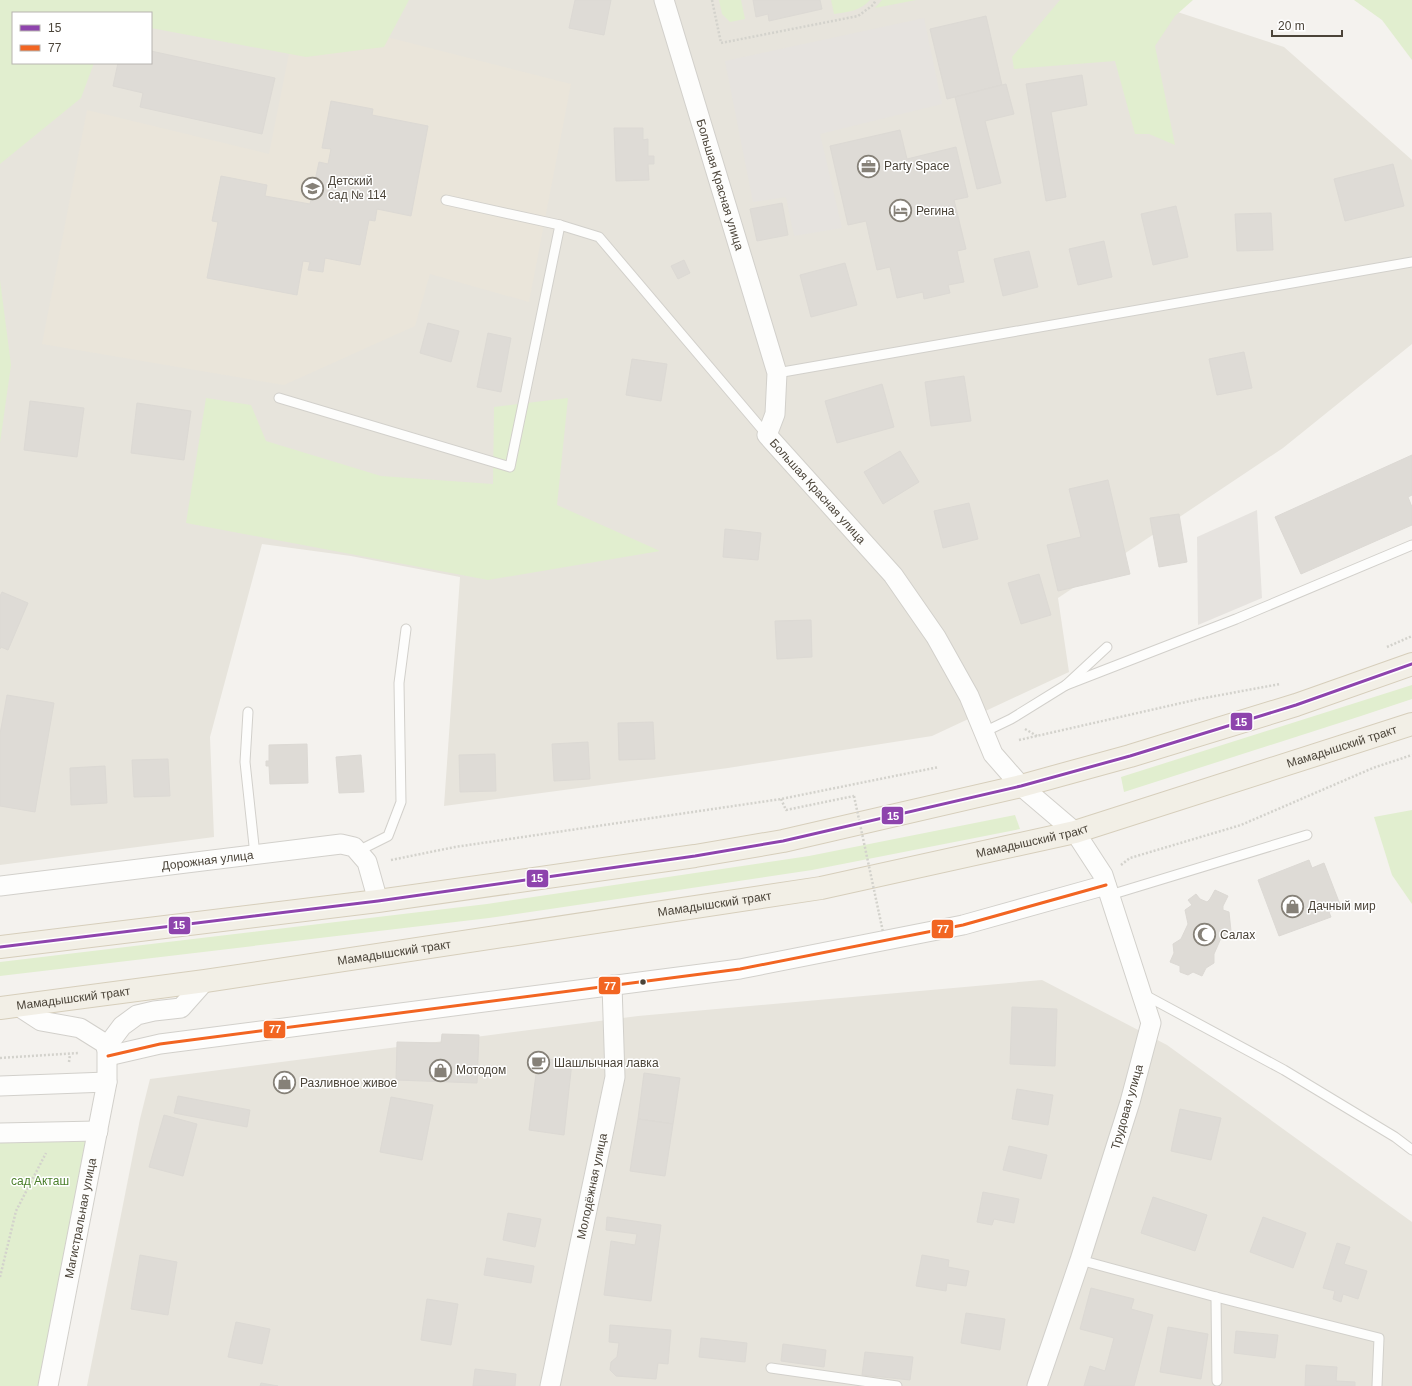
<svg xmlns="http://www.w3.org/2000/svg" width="1412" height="1386" font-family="Helvetica,sans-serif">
  <rect width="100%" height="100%" fill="#f4f2ee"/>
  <!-- residential -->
  <g fill="#e7e4dc" fill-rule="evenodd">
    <path d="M 0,0 L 1141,0 L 1284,47 L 1412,160 L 1412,344 L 1283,448 L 1058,598 L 1069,672 L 932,736 L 728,768 L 444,806 L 460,577 L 351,556 L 262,544 L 210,737 L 214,837 L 0,865 ZM 13,13 L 151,13 L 151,63 L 13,63 Z"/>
    <path d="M 1042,980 L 1167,1045 L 1412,1222 L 1412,1386 L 87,1386 L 140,1119 L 150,1079 L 638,1016 Z"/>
  </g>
  <!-- education -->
  <path fill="#eae5da" d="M 297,14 L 571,84 L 529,302 L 430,274 L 415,326 L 284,385 L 42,344 L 87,110 L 269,154 Z"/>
  <!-- green -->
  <g fill="#e1eecf">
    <path d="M 0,0 L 409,0 L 384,47 L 306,57 L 151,28 L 151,13 L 13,13 L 13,63 L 94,63 L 81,98 L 0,164 Z"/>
    <path d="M 719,0 L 741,0 L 745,19 L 730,22 L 722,14 Z"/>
    <path d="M 831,0 L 870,0 C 860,11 848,12 834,14 Z"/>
    <path d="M 882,0 L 916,0 L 875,8 Z"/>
    <path d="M 1060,0 L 1193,0 L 1175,16 L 1155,46 L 1175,145 L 1149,134 L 1135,134 L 1115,61 L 1014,69 L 1012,57 Z"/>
    <path d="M 1354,0 L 1412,0 L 1412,60 L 1382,20 Z"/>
    <path d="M 0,280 L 11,365 L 0,443 Z"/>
    <path d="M 206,398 L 251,405 L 266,441 L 381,476 L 493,484 L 494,407 L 568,398 L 557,505 L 660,551 L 488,580 L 186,523 Z"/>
    <path d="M 1412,685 L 1412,699 L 1361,716 L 1124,792 L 1121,777 Z"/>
    <path d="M 1412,810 L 1412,904 L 1392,875 L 1374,817 Z"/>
    <path d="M 1015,815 L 1020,829 L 812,870 L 489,918 L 0,976 L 0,962 L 487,904 L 809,856 Z"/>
    <path d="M 89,1140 L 39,1386 L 0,1386 L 0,1142 Z"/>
  </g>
  <!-- parking -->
  <g fill="#e6e3df">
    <path d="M 924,18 L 942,104 L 820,134 L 842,228 L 794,236 L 786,197 L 753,202 L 725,61 Z"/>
    <path d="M 1257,510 L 1262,598 L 1198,625 L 1197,537 Z"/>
  </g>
  <!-- building -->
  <g fill="#dedbd6" stroke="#dcd9d4">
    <path d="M 575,0 L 611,0 L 604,35 L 569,28 Z"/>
    <path d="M 753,0 L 820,0 L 822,9 L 769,21 L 768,14 L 756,17 Z"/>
    <path d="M 986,16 L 1002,85 L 947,99 L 930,29 Z"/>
    <path d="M 151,51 L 275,78 L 262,134 L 140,107 L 143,93 L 113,86 L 118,63 L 151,63 Z"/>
    <path d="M 1082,75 L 1087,105 L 1051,112 L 1066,197 L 1046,201 L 1026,84 Z"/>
    <path d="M 1006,84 L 1014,114 L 985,121 L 1001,183 L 977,189 L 955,97 Z"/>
    <path d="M 331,101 L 373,109 L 372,115 L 428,126 L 411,216 L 377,209 L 375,221 L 369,220 L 360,265 L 325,258 L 323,272 L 308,270 L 310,262 L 303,261 L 297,295 L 207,278 L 218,222 L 212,221 L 221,176 L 267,185 L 265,196 L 310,204 L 319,162 L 328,164 L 331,149 L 322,148 Z"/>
    <path d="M 614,128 L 643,128 L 643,140 L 648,139 L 648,156 L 654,156 L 654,164 L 648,164 L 649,180 L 616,181 Z"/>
    <path d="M 900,130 L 907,159 L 956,147 L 968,197 L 954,200 L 966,249 L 957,251 L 964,282 L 948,285 L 950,293 L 924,299 L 923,292 L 897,298 L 890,267 L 877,270 L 866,221 L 848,225 L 830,146 Z"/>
    <path d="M 1393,164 L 1404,206 L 1345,221 L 1334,179 Z"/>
    <path d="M 782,203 L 788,235 L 757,241 L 750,209 Z"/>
    <path d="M 1176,206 L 1188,257 L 1153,265 L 1141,214 Z"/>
    <path d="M 1271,213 L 1273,250 L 1237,251 L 1235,214 Z"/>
    <path d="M 1104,241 L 1112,277 L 1078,285 L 1069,249 Z"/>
    <path d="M 1029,251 L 1038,287 L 1003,296 L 994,259 Z"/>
    <path d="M 684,260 L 690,273 L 678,279 L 671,266 Z"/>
    <path d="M 845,263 L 857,305 L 811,317 L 800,275 Z"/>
    <path d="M 428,323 L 459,331 L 451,362 L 420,353 Z"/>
    <path d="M 488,333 L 511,338 L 501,392 L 477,387 Z"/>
    <path d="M 1244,352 L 1252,388 L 1217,395 L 1209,359 Z"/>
    <path d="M 632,359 L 667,364 L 661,401 L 626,395 Z"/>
    <path d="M 964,376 L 971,421 L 931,426 L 925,382 Z"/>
    <path d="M 882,384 L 894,427 L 837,443 L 825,401 Z"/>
    <path d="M 30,401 L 84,408 L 77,457 L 24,450 Z"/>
    <path d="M 137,403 L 191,411 L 184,460 L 131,453 Z"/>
    <path d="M 900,451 L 919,482 L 883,504 L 864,472 Z"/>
    <path d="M 1412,455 L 1412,495 L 1408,497 L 1412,507 L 1412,525 L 1301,574 L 1275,517 Z"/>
    <path d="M 1108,480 L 1130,574 L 1058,591 L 1047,545 L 1081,537 L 1069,489 Z"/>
    <path d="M 969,503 L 978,539 L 943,548 L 934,511 Z"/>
    <path d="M 1179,514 L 1187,562 L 1159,567 L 1150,518 Z"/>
    <path d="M 725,529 L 761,533 L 758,560 L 723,557 Z"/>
    <path d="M 1039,574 L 1051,615 L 1021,624 L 1008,583 Z"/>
    <path d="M 2,592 L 28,603 L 8,650 L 1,647 L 0,649 L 0,596 Z"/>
    <path d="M 811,620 L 812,657 L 777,659 L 775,621 Z"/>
    <path d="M 7,695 L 54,703 L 35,812 L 0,806 L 0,734 Z"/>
    <path d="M 653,722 L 655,759 L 619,760 L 618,723 Z"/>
    <path d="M 588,742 L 590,779 L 554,781 L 552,744 Z"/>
    <path d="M 307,744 L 308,783 L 270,784 L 269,766 L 266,766 L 266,761 L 269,761 L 269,745 Z"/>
    <path d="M 495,754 L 496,791 L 460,792 L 459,755 Z"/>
    <path d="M 361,755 L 364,792 L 339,793 L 336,757 Z"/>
    <path d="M 168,759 L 170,796 L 134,797 L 132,760 Z"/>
    <path d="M 105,766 L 107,803 L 71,805 L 70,768 Z"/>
    <path d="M 1309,860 L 1312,868 L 1324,863 L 1341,907 L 1329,912 L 1331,917 L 1279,936 L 1258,880 Z"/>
    <path d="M 1215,890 L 1228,896 L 1223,906 L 1223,910 L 1229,912 L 1231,931 L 1221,938 L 1214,954 L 1214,963 L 1206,968 L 1202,976 L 1193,972 L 1188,975 L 1180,972 L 1180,966 L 1170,962 L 1174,953 L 1173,944 L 1181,939 L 1188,924 L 1185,910 L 1192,905 L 1188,900 L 1196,894 L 1200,899 L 1207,902 L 1210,899 Z"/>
    <path d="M 1012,1007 L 1057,1009 L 1055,1066 L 1010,1064 Z"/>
    <path d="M 442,1034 L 479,1035 L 477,1083 L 396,1080 L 397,1042 L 441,1043 Z"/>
    <path d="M 538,1058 L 572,1062 L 564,1135 L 529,1130 Z"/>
    <path d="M 644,1073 L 680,1078 L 673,1124 L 638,1119 Z"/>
    <path d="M 1017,1089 L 1053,1095 L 1048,1125 L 1012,1119 Z"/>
    <path d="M 178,1096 L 250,1110 L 247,1127 L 174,1113 Z"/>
    <path d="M 391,1097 L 433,1105 L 422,1160 L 380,1152 Z"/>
    <path d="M 1180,1109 L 1221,1118 L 1211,1160 L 1171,1151 Z"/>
    <path d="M 164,1115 L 197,1124 L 183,1176 L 149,1167 Z"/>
    <path d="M 638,1119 L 673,1124 L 665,1176 L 630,1171 Z"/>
    <path d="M 1009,1146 L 1047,1155 L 1041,1179 L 1003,1170 Z"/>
    <path d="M 983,1192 L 1019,1199 L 1014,1223 L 994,1219 L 992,1225 L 977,1222 Z"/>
    <path d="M 1153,1197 L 1207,1215 L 1195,1251 L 1141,1233 Z"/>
    <path d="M 508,1213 L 541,1219 L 535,1247 L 503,1240 Z"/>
    <path d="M 607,1217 L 661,1225 L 651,1301 L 604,1295 L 611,1241 L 635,1245 L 637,1234 L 606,1230 Z"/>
    <path d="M 1263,1217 L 1306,1233 L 1293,1268 L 1250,1252 Z"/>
    <path d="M 1337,1243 L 1350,1247 L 1344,1264 L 1367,1271 L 1358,1299 L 1343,1294 L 1341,1302 L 1333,1299 L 1335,1291 L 1323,1288 Z"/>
    <path d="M 140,1255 L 177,1262 L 168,1315 L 131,1309 Z"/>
    <path d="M 922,1255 L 949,1260 L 948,1267 L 969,1271 L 966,1286 L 947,1283 L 946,1291 L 916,1286 Z"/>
    <path d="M 487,1258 L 534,1266 L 531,1283 L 484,1275 Z"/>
    <path d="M 1091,1288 L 1134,1299 L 1131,1309 L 1153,1315 L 1134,1386 L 1084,1386 L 1090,1366 L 1105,1371 L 1114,1338 L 1080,1329 Z"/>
    <path d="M 427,1299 L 458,1304 L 451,1345 L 421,1340 Z"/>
    <path d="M 966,1313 L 1005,1319 L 1000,1350 L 961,1343 Z"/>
    <path d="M 236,1322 L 270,1329 L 262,1364 L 228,1357 Z"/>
    <path d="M 610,1325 L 671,1330 L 668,1364 L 658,1363 L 656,1379 L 616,1376 L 610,1370 L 611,1362 L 617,1357 L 619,1343 L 609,1342 Z"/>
    <path d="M 1168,1327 L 1208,1334 L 1201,1379 L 1160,1372 Z"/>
    <path d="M 1236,1331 L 1278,1335 L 1275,1358 L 1234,1353 Z"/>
    <path d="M 701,1338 L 747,1343 L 745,1362 L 699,1357 Z"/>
    <path d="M 783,1344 L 826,1350 L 824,1367 L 781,1361 Z"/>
    <path d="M 865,1352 L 913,1357 L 910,1380 L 862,1375 Z"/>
    <path d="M 1306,1365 L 1337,1367 L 1336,1381 L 1355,1382 L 1355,1386 L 1305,1386 Z"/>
    <path d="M 475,1369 L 516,1374 L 515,1386 L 473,1386 Z"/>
    <path d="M 261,1383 L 278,1386 L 260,1386 Z"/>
  </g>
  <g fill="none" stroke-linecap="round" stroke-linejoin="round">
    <defs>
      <g id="lane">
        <path d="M 446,200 L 560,225"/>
        <path d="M 777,373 L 1412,262"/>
        <path d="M 279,398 L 510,467 L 560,225 L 599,237 L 767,435"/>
        <path d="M 1066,685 L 1236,619 L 1412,545"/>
        <path d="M 248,712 L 245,762 L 255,855"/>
        <path d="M 984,732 L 1011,719 L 1066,685 L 1107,647"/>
        <path d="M 358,851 L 388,836 L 401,802 L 399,683 L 406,629"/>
        <path d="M 1110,895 L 1307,835"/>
        <path d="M 1143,994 L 1284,1070 L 1395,1137 L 1412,1150"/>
        <path d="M 1080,1260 L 1216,1297 L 1379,1338 L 1377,1386"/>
        <path d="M 1216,1297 L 1217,1381"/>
        <path d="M 771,1368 L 897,1386"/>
      </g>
      <g id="street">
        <path id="s1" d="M 664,0 L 777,373 L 775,414 L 767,435 L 893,575 L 936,637 L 969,696 L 993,754 L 1021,786 L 1075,832 L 1103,875 L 1151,1023 L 1130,1102 L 1080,1260 L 1037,1386"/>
        <path id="s2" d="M 0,886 L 341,844 L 354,847 L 367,862 L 378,901"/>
        <path d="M 18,1006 L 41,1021 L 80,1028 L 104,1043 L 107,1049"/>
        <path d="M 108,1056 L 160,1044 L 740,969 L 963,925 L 1106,885"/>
        <path d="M 0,1086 L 107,1082"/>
        <path d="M 0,1133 L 98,1131"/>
        <path id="s3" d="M 48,1386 L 107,1082 L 107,1046 L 122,1026 L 137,1015 L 154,1011 L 181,1008 L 205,981"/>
        <path id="s4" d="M 550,1386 L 615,1077 L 612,985"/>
      </g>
      <g id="primary">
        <path d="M 0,947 L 378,901 L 695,856 L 783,841 L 1021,786 L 1130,756 L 1296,705 L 1412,664"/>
        <path id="s5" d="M 0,1008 L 205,981 L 821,888 L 1075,832 L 1412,724"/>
      </g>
    </defs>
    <!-- lane casing -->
    <use href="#lane" stroke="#d2d0cb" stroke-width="11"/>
    <!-- street casing -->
    <use href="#street" stroke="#d2d0cb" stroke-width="21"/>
    <!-- primary casing -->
    <use href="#primary" stroke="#d6cebb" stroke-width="24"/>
    <!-- path -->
    <g stroke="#d3d2cc" stroke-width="2.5" stroke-dasharray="2 2" stroke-linecap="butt">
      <path d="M 712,0 L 721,43 L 858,16 L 873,5 L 876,0"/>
      <path d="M 1387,647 L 1412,636"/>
      <path d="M 1025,729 L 1037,736"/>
      <path d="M 1019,740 L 1199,699 L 1280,684"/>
      <path d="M 781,799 L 786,810 L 854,796"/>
      <path d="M 391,860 L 455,847 L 781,799 L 939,767"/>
      <path d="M 1121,865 L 1130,858 L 1241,825 L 1373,768 L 1412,755"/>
      <path d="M 0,1058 L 79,1053"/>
      <path d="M 69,1062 L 70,1054"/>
      <path d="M 0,1277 L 16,1211 L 46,1153"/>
    </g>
    <!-- lane -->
    <use href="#lane" stroke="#fdfdfc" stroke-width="9"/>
    <!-- street -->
    <use href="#street" stroke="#fdfdfc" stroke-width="19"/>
    <!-- primary -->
    <use href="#primary" stroke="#f2efe6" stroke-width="22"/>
    <!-- path-bridge -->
    <path stroke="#d3d2cc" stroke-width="2.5" stroke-dasharray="2 2" stroke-linecap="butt" d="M 854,796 L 883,932"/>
    <defs>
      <path id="bus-1" d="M 0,947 L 378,901 L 695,856 L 783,841 L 1021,786 L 1130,756 L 1296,705 L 1412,664"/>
      <path id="bus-2" d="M 108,1056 L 160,1044 L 740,969 L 963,925 L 1106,885"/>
    </defs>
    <!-- bus-1 casing -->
    <use href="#bus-1" stroke="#fff" stroke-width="6"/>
    <!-- bus-2 casing -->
    <use href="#bus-2" stroke="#fff" stroke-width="6"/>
    <!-- bus-1 -->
    <use href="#bus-1" stroke="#8e44ad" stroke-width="3"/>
    <!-- bus-2 -->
    <use href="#bus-2" stroke="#f26522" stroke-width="3"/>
  </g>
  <!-- icons -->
  <defs>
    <symbol id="office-ring" viewBox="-11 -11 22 22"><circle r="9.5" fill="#fff" stroke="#868178" stroke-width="1.5"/><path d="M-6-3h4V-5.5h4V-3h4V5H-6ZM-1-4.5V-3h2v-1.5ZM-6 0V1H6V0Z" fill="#868178"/></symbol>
    <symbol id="school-ring" viewBox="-11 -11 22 22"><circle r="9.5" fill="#fff" stroke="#868178" stroke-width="1.5"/><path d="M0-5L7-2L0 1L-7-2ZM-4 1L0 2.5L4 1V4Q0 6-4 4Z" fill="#868178"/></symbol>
    <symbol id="hotel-ring" viewBox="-11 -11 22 22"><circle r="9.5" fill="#fff" stroke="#868178" stroke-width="1.5"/><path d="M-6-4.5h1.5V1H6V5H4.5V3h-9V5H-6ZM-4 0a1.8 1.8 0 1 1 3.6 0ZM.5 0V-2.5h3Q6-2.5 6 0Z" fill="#868178"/></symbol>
    <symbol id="shop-ring" viewBox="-11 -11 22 22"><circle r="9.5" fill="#fff" stroke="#868178" stroke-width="1.5"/><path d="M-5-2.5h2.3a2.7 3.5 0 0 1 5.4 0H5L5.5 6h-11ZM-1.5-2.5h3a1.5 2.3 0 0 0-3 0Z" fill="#868178"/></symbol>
    <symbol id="mosque-ring" viewBox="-11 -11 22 22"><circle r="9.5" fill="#fff" stroke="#868178" stroke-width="1.5"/><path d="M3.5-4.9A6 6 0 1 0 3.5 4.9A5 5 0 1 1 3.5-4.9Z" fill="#868178"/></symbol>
    <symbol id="cafe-ring" viewBox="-11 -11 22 22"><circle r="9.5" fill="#fff" stroke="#868178" stroke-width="1.5"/><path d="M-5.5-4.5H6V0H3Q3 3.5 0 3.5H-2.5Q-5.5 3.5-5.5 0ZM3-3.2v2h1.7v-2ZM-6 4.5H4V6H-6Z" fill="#868178"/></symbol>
  </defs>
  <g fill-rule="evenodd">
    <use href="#office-ring" x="856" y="154" width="25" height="25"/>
    <use href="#school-ring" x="300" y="176" width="25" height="25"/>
    <use href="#hotel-ring" x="888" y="198" width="25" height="25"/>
    <use href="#shop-ring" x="1280" y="894" width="25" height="25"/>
    <use href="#mosque-ring" x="1192" y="922" width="25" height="25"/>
    <use href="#cafe-ring" x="526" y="1050" width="25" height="25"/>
    <use href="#shop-ring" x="428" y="1058" width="25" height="25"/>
    <use href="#shop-ring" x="272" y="1070" width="25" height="25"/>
  </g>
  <!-- markers -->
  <circle fill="#4b4439" stroke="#fff" stroke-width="1.5" cx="643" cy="982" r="3.5"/>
  <g text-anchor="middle" stroke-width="3" stroke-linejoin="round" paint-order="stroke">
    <!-- poi labels -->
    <g font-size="12" fill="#4b4439" stroke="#fff" text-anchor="start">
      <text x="884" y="170">Party Space</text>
      <text x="328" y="185">Детский<tspan x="328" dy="14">сад № 114</tspan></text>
      <text x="916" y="215">Регина</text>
      <text x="1308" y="910">Дачный мир</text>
      <text x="1220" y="939">Салах</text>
      <text x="554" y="1067">Шашлычная лавка</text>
      <text x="456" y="1074">Мотодом</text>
      <text x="300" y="1087">Разливное живое</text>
    </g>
    <!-- street labels -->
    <g font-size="12" fill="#4b4439" stroke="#fff">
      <text dy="4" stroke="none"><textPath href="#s1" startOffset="193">Большая Красная улица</textPath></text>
      <text dy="4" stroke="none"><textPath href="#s1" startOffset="529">Большая Красная улица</textPath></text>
      <text dy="4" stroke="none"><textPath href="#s5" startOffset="1370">Мамадышский тракт</textPath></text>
      <text dy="4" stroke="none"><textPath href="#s5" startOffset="1046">Мамадышский тракт</textPath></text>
      <text dy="4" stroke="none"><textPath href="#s2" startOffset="209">Дорожная улица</textPath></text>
      <text dy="4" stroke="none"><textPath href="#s5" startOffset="722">Мамадышский тракт</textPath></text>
      <text dy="4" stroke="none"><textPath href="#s5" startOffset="398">Мамадышский тракт</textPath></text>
      <text dy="4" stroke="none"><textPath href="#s5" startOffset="74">Мамадышский тракт</textPath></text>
      <text transform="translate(1127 1107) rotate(-74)" y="4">Трудовая улица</text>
      <text dy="4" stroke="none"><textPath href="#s4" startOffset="204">Молодёжная улица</textPath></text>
      <text dy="4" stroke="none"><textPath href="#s3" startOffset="171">Магистральная улица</textPath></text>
    </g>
    <!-- park labels -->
    <g font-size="12" fill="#4a7f2a" stroke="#fff">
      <text x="40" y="1185">сад Акташ</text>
    </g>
  </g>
  <g stroke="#fff" stroke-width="1.5">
    <rect x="1230" y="712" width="23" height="19" rx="4" fill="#8e44ad"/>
    <rect x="881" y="806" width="23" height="19" rx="4" fill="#8e44ad"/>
    <rect x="526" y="869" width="23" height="19" rx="4" fill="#8e44ad"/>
    <rect x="168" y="916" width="23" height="19" rx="4" fill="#8e44ad"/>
    <rect x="931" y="919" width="23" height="20" rx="4" fill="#f26522"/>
    <rect x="598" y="976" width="23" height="19" rx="4" fill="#f26522"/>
    <rect x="263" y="1020" width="23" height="19" rx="4" fill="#f26522"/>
  </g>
  <g font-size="11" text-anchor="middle" font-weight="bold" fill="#fff">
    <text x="1241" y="726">15</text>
    <text x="893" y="820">15</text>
    <text x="537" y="882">15</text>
    <text x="179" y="929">15</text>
    <text x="943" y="933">77</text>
    <text x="610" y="990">77</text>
    <text x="275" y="1033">77</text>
  </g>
  <!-- legend -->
  <rect x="12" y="12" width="140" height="52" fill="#ffffff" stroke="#b7b4b0"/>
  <rect x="20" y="25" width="20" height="6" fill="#8e44ad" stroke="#b7b4b0"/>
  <text x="48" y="32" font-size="12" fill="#4b4439">15</text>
  <rect x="20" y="45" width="20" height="6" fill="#f26522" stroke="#b7b4b0"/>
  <text x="48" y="52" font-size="12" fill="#4b4439">77</text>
  <!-- scale -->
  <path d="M1272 30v6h70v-6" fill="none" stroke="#4b4439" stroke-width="2"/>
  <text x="1278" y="30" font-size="12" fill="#4b4439" stroke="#ffffff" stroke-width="3" paint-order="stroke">20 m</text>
</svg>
